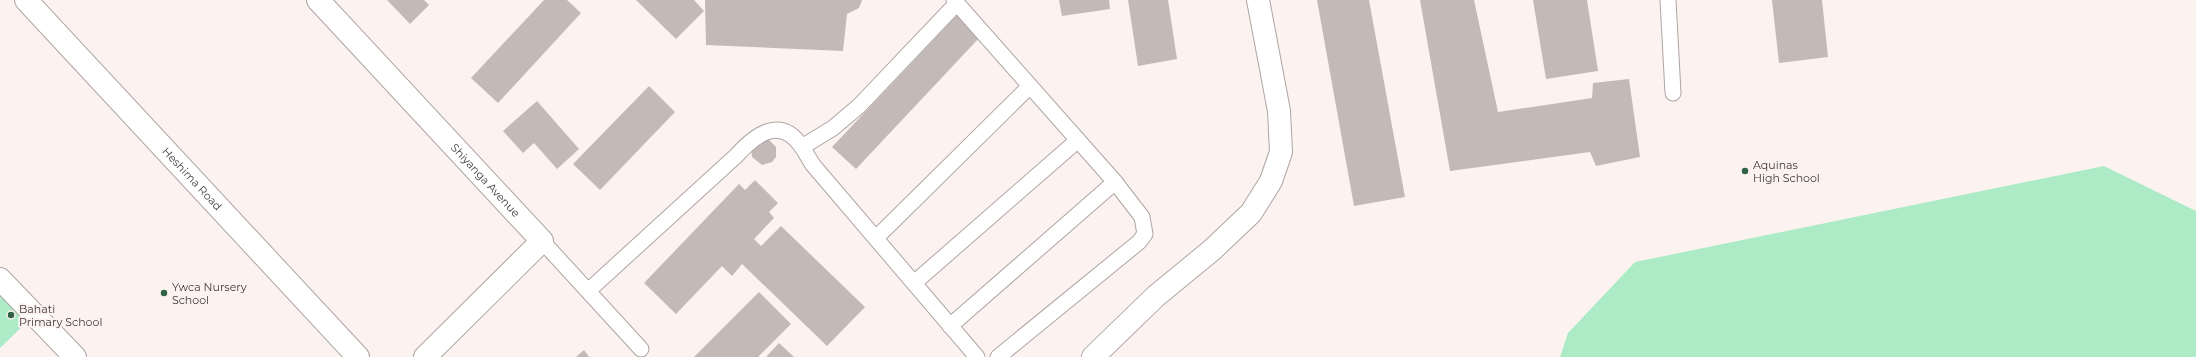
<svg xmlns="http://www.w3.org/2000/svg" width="2196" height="357" font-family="Montserrat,sans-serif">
  <rect width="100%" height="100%" fill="#fcf3f1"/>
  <!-- green -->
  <g fill="#adebc6">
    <path d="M 2104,166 L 2196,211 L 2196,357 L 1560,357 L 1568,333 L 1635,262 Z"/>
    <path d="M 0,292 L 27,322 L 0,348 Z"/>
  </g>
  <!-- building -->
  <g fill="#c3bab8">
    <path d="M 387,0 L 424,0 L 429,5 L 410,24 Z"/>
    <path d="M 544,0 L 567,0 L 581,13 L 498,103 L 471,78 Z"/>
    <path d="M 636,0 L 694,0 L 704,11 L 676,39 Z"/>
    <path d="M 705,0 L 862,0 L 859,8 L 847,14 L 843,51 L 706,45 Z"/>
    <path d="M 1059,0 L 1109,0 L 1110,9 L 1062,16 Z"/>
    <path d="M 1128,0 L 1168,0 L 1177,59 L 1138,66 Z"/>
    <path d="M 1317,0 L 1369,0 L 1405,197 L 1354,206 Z"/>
    <path d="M 1420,0 L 1474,0 L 1498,112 L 1592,98 L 1593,83 L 1629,79 L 1640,157 L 1596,166 L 1590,152 L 1450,171 Z"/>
    <path d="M 1533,0 L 1587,0 L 1598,71 L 1546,79 Z"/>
    <path d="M 1772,0 L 1822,0 L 1828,57 L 1779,63 Z"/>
    <path d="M 957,15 L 980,37 L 856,169 L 832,147 Z"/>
    <path d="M 649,86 L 675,112 L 600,190 L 573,164 Z"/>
    <path d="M 537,101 L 579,149 L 557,169 L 534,143 L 523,153 L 503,131 Z"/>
    <path d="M 768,139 L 776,147 L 776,157 L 772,162 L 762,165 L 752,157 L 751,148 Z"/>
    <path d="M 755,180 L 778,203 L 769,212 L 774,218 L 754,239 L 761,246 L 781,226 L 865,307 L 827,346 L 742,264 L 732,276 L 722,266 L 676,314 L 644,283 L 739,184 L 745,190 Z"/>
    <path d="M 759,292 L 791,324 L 758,357 L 694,357 Z"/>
    <path d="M 779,343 L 794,357 L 766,357 Z"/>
    <path d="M 584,350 L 589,357 L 576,357 Z"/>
  </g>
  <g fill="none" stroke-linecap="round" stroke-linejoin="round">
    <defs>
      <g id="lane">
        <path d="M 954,0 L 1115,182 L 1142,217 L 1145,234 L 1139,242 L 998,357"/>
        <path d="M 1668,0 L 1673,93"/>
        <path d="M 802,147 L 833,128 L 859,106 L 957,3"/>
        <path d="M 876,238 L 1030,86"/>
        <path d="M 542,241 L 641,349"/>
        <path d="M 914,283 L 1078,140"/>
        <path d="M 588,291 L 736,156 C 754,136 780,114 802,147 C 806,153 809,159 813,165 L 977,357"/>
        <path d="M 950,326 L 1115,182"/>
      </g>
      <g id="street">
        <path id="s1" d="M 318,0 L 542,241 L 425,357"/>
        <path d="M 0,279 L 75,357"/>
        <path d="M 1093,357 L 1156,296 L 1212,250 L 1251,213 L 1271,181 L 1281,152 L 1279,111 L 1258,0"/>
      </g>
      <g id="secondary">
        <path id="s2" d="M 26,0 L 358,357"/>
      </g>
    </defs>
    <!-- lane casing -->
    <use href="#lane" stroke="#aea5a3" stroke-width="17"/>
    <!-- street casing -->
    <use href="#street" stroke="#aea5a3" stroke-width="24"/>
    <!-- secondary casing -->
    <use href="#secondary" stroke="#aea5a3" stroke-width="24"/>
    <!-- lane -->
    <use href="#lane" stroke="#fff" stroke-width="15"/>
    <!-- street -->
    <use href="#street" stroke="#fff" stroke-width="22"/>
    <!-- secondary -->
    <use href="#secondary" stroke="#fff" stroke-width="22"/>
  </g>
  <!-- markers -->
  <g fill="#306246" stroke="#fcf3f1" stroke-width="1.5">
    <circle cx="1745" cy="171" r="4"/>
    <circle cx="164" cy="293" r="4"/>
    <circle cx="11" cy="315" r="4"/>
  </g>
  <g text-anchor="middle" stroke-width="4" stroke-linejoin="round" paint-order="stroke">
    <!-- poi labels -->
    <g font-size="11" fill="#3e3a3a" stroke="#fcf3f1" text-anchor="start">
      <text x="1753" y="169">Aquinas<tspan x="1753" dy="13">High School</tspan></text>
      <text x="172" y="291">Ywca Nursery<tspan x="172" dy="13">School</tspan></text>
      <text x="19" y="313">Bahati<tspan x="19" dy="13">Primary School</tspan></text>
    </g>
    <!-- street labels -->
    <g font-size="11" fill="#3e3a3a" stroke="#fcf3f1">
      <text dy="4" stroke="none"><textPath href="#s2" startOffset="244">Heshima Road</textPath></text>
      <text dy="4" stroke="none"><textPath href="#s1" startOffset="246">Shiyanga Avenue</textPath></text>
    </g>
  </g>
</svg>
